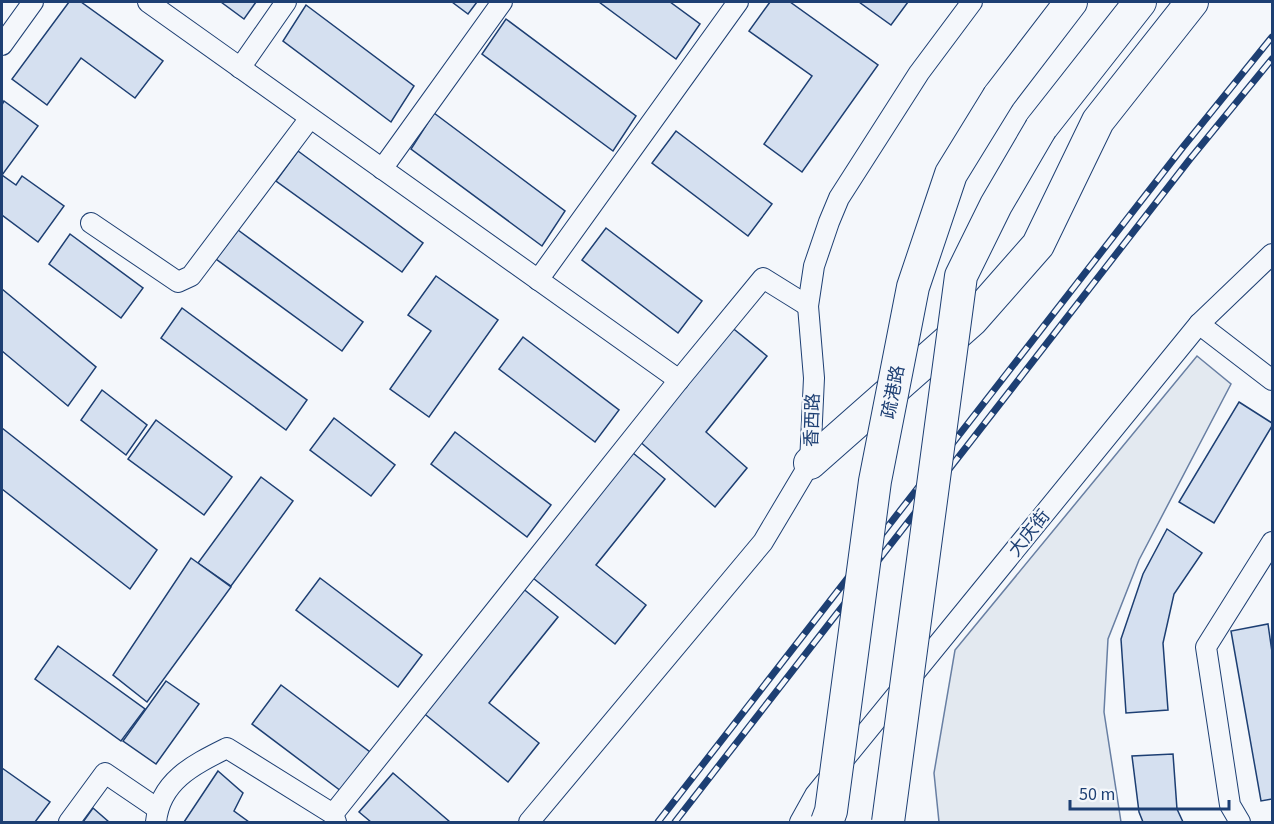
<svg xmlns="http://www.w3.org/2000/svg" width="1274" height="824" font-family="'Source Sans 3','Noto Sans SC',sans-serif">
  <rect width="100%" height="100%" fill="#f4f7fb"/>
  <!-- green -->
  <path fill="#e3e9f0" stroke="#687fa3" stroke-width="1.5" d="M 1197,356 L 1231,384 L 1139,560 L 1108,639 L 1104,712 L 1121,822 L 939,822 L 934,773 L 955,650 Z"/>
  <!-- building -->
  <g fill="#d5e0f0" stroke="#1d3f73" stroke-width="1.5">
    <path d="M 69,2 L 81,2 L 163,61 L 135,98 L 81,58 L 47,105 L 12,79 Z"/>
    <path d="M 221,2 L 256,2 L 244,19 Z"/>
    <path d="M 452,2 L 477,2 L 468,14 Z"/>
    <path d="M 599,2 L 670,2 L 700,24 L 676,59 Z"/>
    <path d="M 770,2 L 790,2 L 878,65 L 802,172 L 764,144 L 812,76 L 749,31 Z"/>
    <path d="M 859,2 L 908,2 L 891,25 Z"/>
    <path d="M 306,5 L 414,86 L 391,122 L 283,41 Z"/>
    <path d="M 506,19 L 636,116 L 613,151 L 482,54 Z"/>
    <path d="M 4,101 L 38,126 L 2,175 L 16,185 L 22,176 L 64,206 L 38,242 L 2,215 L 2,105 Z"/>
    <path d="M 434,113 L 565,211 L 542,246 L 411,149 Z"/>
    <path d="M 676,131 L 772,204 L 748,236 L 652,163 Z"/>
    <path d="M 298,151 L 423,243 L 402,272 L 276,181 Z"/>
    <path d="M 606,228 L 702,301 L 678,333 L 582,260 Z"/>
    <path d="M 238,230 L 363,322 L 342,351 L 216,259 Z"/>
    <path d="M 70,234 L 143,288 L 121,318 L 49,264 Z"/>
    <path d="M 436,276 L 498,320 L 429,417 L 390,389 L 431,331 L 408,315 Z"/>
    <path d="M 2,289 L 96,367 L 68,406 L 2,351 Z"/>
    <path d="M 182,308 L 307,400 L 286,430 L 161,338 Z"/>
    <path d="M 730,326 L 767,356 L 706,432 L 747,468 L 715,507 L 638,440 Z"/>
    <path d="M 523,337 L 619,410 L 595,442 L 499,369 Z"/>
    <path d="M 102,390 L 147,425 L 126,455 L 81,420 Z"/>
    <path d="M 1239,402 L 1272,423 L 1272,426 L 1214,523 L 1179,502 Z"/>
    <path d="M 334,418 L 395,465 L 371,496 L 310,450 Z"/>
    <path d="M 156,420 L 232,477 L 204,515 L 128,459 Z"/>
    <path d="M 2,428 L 157,550 L 130,589 L 2,489 Z"/>
    <path d="M 455,432 L 551,505 L 527,537 L 431,464 Z"/>
    <path d="M 628,449 L 665,479 L 596,565 L 646,605 L 615,644 L 528,574 Z"/>
    <path d="M 261,477 L 293,501 L 231,586 L 198,563 Z"/>
    <path d="M 1167,529 L 1202,553 L 1174,594 L 1163,643 L 1168,710 L 1126,713 L 1121,639 L 1143,574 Z"/>
    <path d="M 191,558 L 231,587 L 147,702 L 113,675 Z"/>
    <path d="M 320,578 L 422,655 L 398,687 L 296,610 Z"/>
    <path d="M 521,587 L 558,617 L 489,703 L 539,743 L 508,782 L 421,711 Z"/>
    <path d="M 1268,624 L 1272,652 L 1272,799 L 1261,801 L 1231,631 Z"/>
    <path d="M 58,646 L 145,709 L 121,741 L 35,679 Z"/>
    <path d="M 166,681 L 199,704 L 156,764 L 123,741 Z"/>
    <path d="M 281,685 L 370,752 L 341,791 L 252,724 Z"/>
    <path d="M 1173,754 L 1177,809 L 1183,822 L 1143,822 L 1139,812 L 1132,756 Z"/>
    <path d="M 2,768 L 50,802 L 35,822 L 2,822 Z"/>
    <path d="M 218,771 L 243,793 L 234,811 L 249,822 L 184,822 Z"/>
    <path d="M 393,773 L 450,822 L 371,822 L 359,812 Z"/>
    <path d="M 93,808 L 109,822 L 83,822 Z"/>
  </g>
  <g fill="none" stroke-linecap="round" stroke-linejoin="round">
    <defs>
      <g id="minor">
        <path d="M 148,2 L 679,380"/>
        <path d="M 2,45 L 33,2"/>
        <path d="M 240,68 L 286,2"/>
        <path d="M 382,169 L 502,2"/>
        <path d="M 91,223 L 178,282 L 191,276 L 310,118"/>
        <path d="M 538,280 L 738,2"/>
        <path d="M 1199,324 L 1272,380"/>
        <path d="M 333,814 L 679,380 L 763,278 L 808,306"/>
        <path d="M 69,822 L 105,773 L 158,809"/>
        <path d="M 156,822 C 160,781 193,765 227,748 L 333,814 L 336,822"/>
        <path d="M 529,822 L 763,542 L 810,463 L 814,378 L 808,306 L 814,266 L 829,222 L 839,198 L 919,73 L 972,2"/>
        <path d="M 800,822 L 815,795 L 1199,324 L 1272,254"/>
        <path d="M 1240,822 L 1230,805 L 1206,647 L 1272,542"/>
      </g>
      <g id="trunk">
        <path d="M 999,96 L 1071,2"/>
        <path d="M 1041,128 L 1140,2"/>
        <path d="M 810,463 L 972,320 L 1038,245 L 1098,121 L 1192,2"/>
      </g>
    </defs>
    <!-- minor casing -->
    <use href="#minor" stroke="#1d3f73" stroke-width="22"/>
    <!-- trunk casing -->
    <use href="#trunk" stroke="#1d3f73" stroke-width="34"/>
    <!-- minor -->
    <use href="#minor" stroke="#f4f7fb" stroke-width="20"/>
    <!-- trunk -->
    <use href="#trunk" stroke="#f4f7fb" stroke-width="32"/>
    <defs>
      <g id="rail">
        <path d="M 658,822 L 1183,147 L 1272,37"/>
        <path d="M 675,822 L 1190,159 L 1272,59"/>
      </g>
    </defs>
    <!-- rail casing -->
    <use href="#rail" stroke="#1d3f73" stroke-width="7"/>
    <!-- rail -->
    <use href="#rail" stroke="#f4f7fb" stroke-width="4.5" stroke-dasharray="14" stroke-linecap="butt"/>
    <defs>
      <g id="trunk-bridge">
        <path d="M 827,822 L 831,811 L 875,481 L 913,287 L 951,174 L 999,96"/>
        <path d="M 888,822 L 961,276 L 996,205 L 1041,128"/>
      </g>
    </defs>
    <!-- trunk-bridge casing -->
    <use href="#trunk-bridge" stroke="#1d3f73" stroke-width="34" stroke-linecap="butt"/>
    <!-- trunk-bridge -->
    <use href="#trunk-bridge" stroke="#f4f7fb" stroke-width="32"/>
  </g>
  <g text-anchor="middle" stroke-width="4.5" stroke-linejoin="round" paint-order="stroke">
    <!-- street labels -->
    <g font-size="18" fill="#1d3f73" stroke="#f4f7fb">
      <text transform="translate(893 392) rotate(-79)" y="6">疏港路</text>
      <text transform="translate(812 420) rotate(-88)" y="6">香西路</text>
      <text transform="translate(1029 533) rotate(-51)" y="6">大庆街</text>
    </g>
  </g>
  <!-- border -->
  <rect width="1274" height="824" fill="none" stroke="#1d3f73" stroke-width="6"/>
  <!-- scale -->
  <path d="M1070 800v9h159v-9" fill="none" stroke="#1d3f73" stroke-width="3"/>
  <text x="1079" y="800" font-size="18" fill="#1d3f73" stroke="#f4f7fb" stroke-width="4.5" paint-order="stroke">50 m</text>
</svg>
